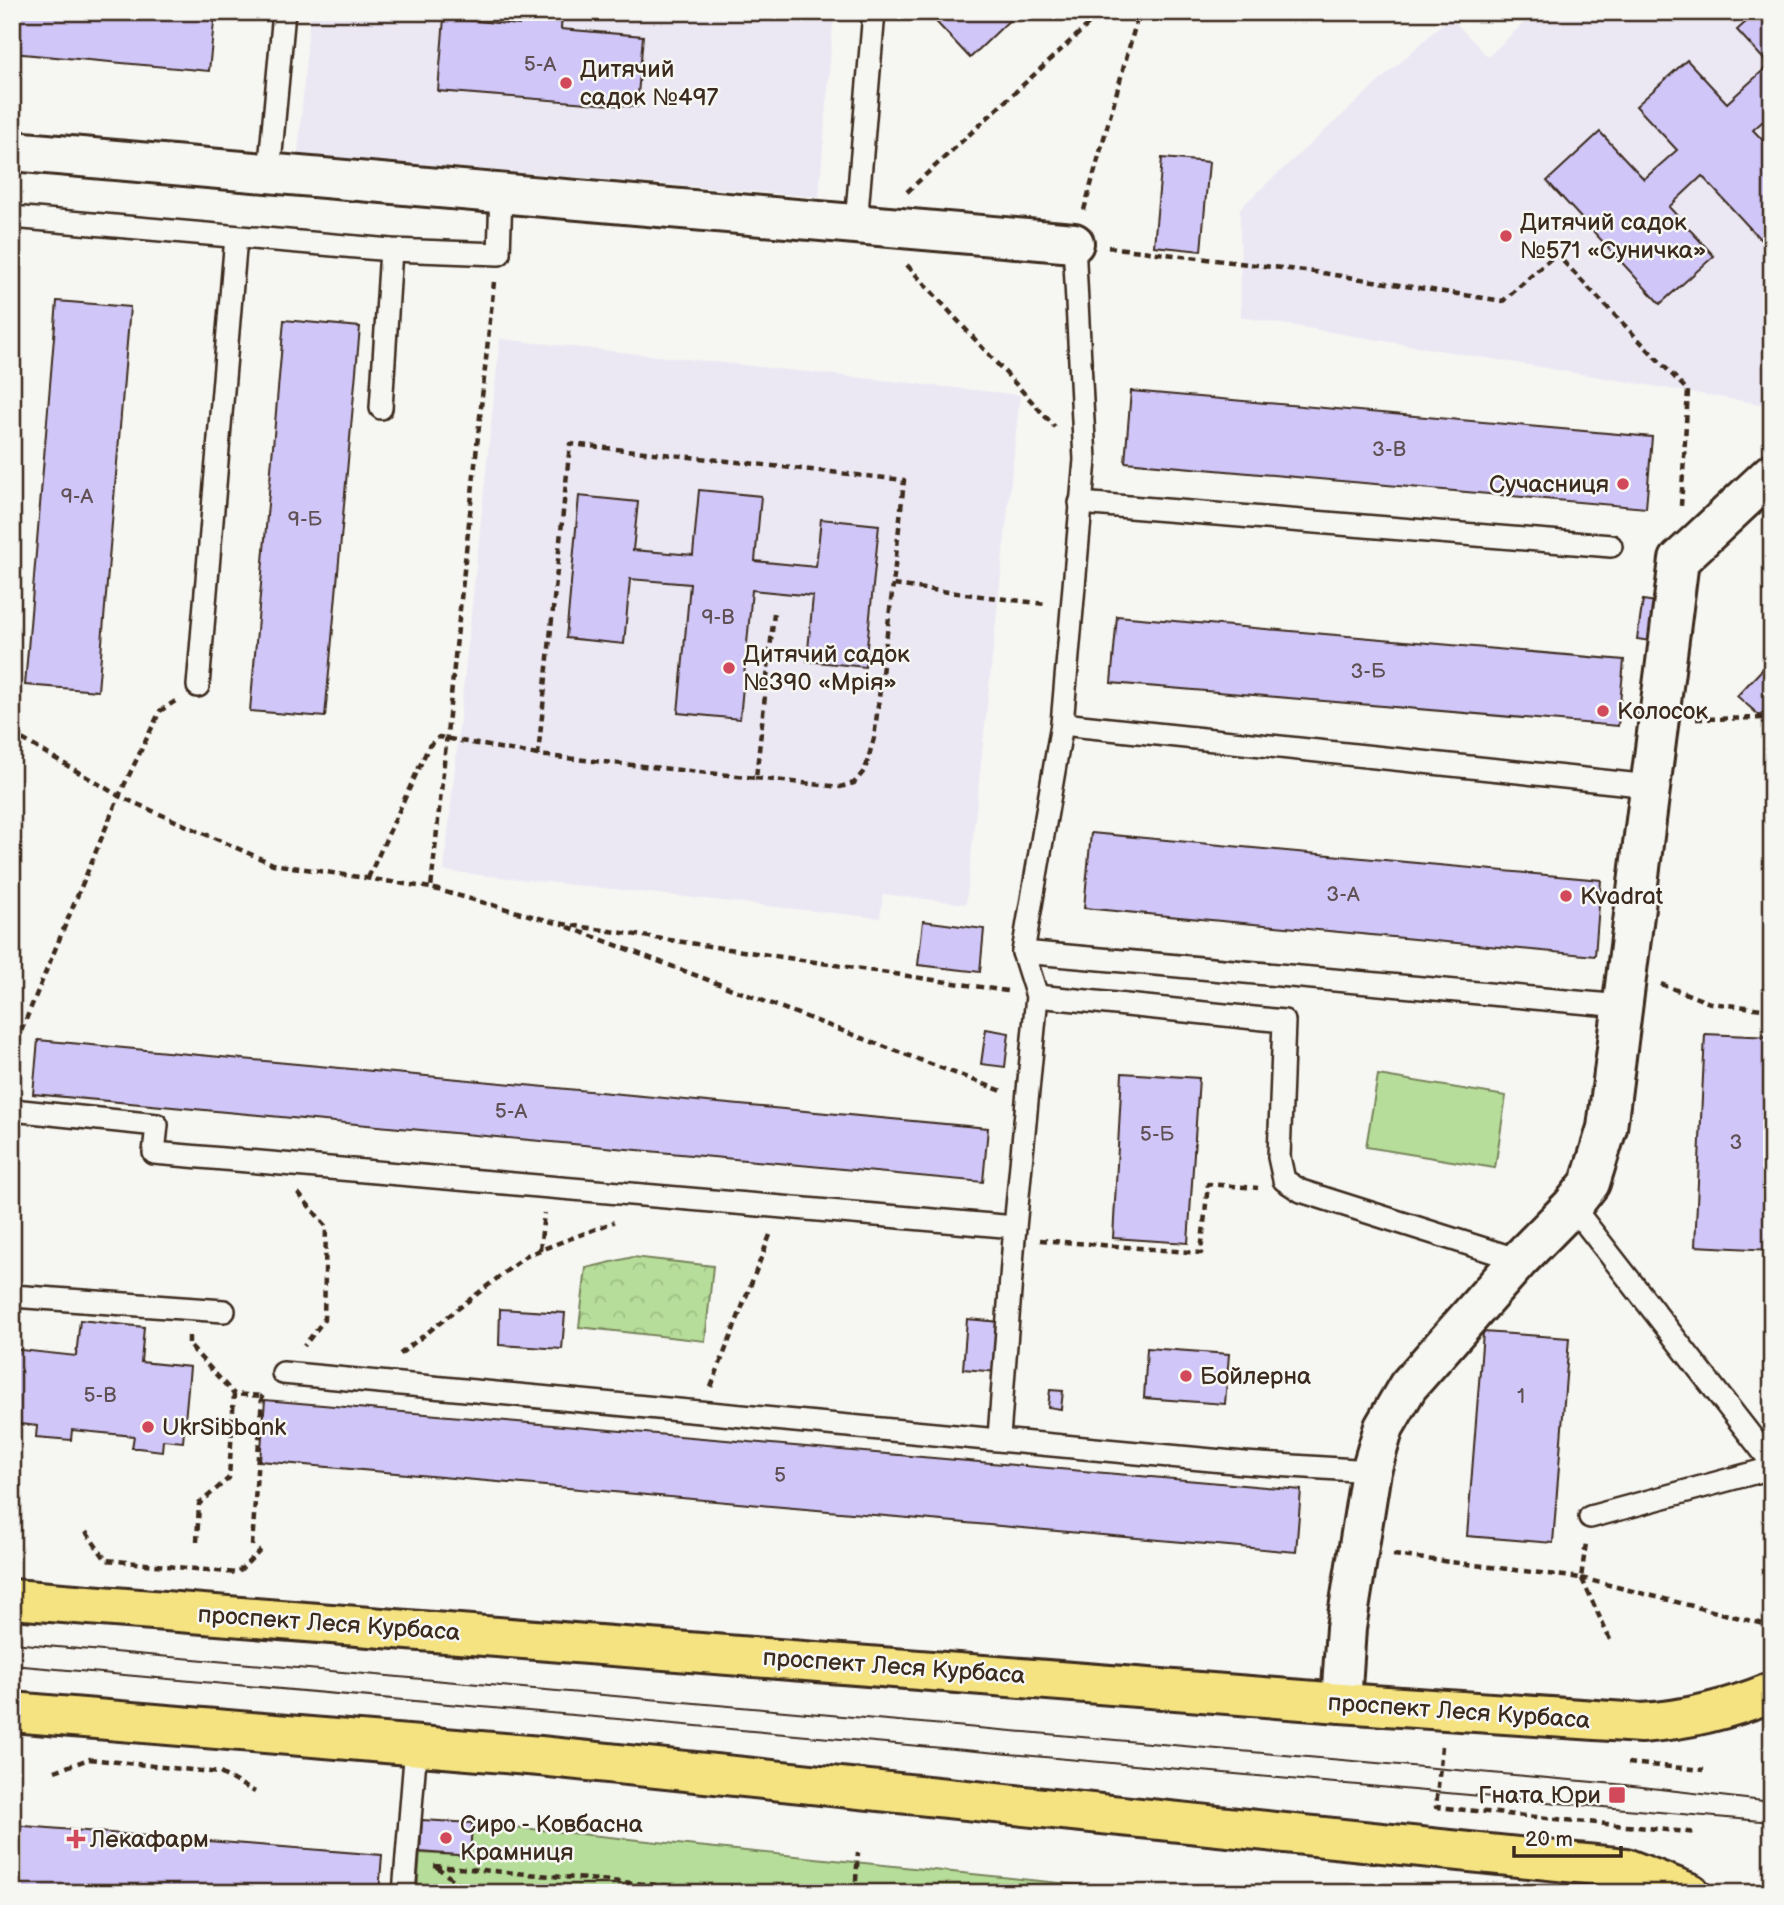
<svg xmlns="http://www.w3.org/2000/svg" width="1784" height="1905" font-family="'Balsamiq Sans',sans-serif">
  <defs>
    <pattern id="park-crowns" width="20" height="18" patternUnits="userSpaceOnUse" patternTransform="scale(1.75)"><rect width="20" height="18" fill="#b6dd99"/><path d="M2 6a3 3 0 1 1 6 0M12 15a3 3 0 1 1 6 0" fill="none" stroke="#9dbe83"/></pattern>
  </defs>
  <rect width="100%" height="100%" fill="#f6f6f2"/>
  <filter id="ink" filterUnits="userSpaceOnUse"><feTurbulence type="fractalNoise" baseFrequency=".0143" numOctaves="2"/><feDisplacementMap in="SourceGraphic" scale="14" xChannelSelector="R" yChannelSelector="G"/><feConvolveMatrix kernelMatrix="1 2 1 2 8 2 1 2 1" color-interpolation-filters="sRGB"/></filter>
  <g filter="url(#ink)">
    <!-- built -->
    <g fill="#ebe8f4">
      <path d="M 310,12 L 834,12 L 819,197 L 298,154 Z"/>
      <path d="M 1535,12 L 1772,12 L 1772,406 L 1241,317 L 1240,208 L 1450,17 L 1488,57 Z"/>
      <path d="M 500,339 L 1020,395 L 966,904 L 883,894 L 880,918 L 444,871 Z"/>
    </g>
    <!-- grass -->
    <g fill="#b6dd99" stroke="#78845c" stroke-width="2">
      <path d="M 1378,1075 L 1506,1096 L 1495,1168 L 1366,1147 Z"/>
      <path d="M 472,1823 L 1157,1893 L 417,1893 L 420,1853 L 470,1856 Z"/>
    </g>
    <!-- park -->
    <path fill="url(#park-crowns)" stroke="#78845c" stroke-width="2" d="M 633,1257 L 713,1266 L 705,1341 L 579,1327 L 586,1268 Z"/>
    <!-- building -->
    <g fill="#d0c6f8" stroke="#3b2a1e" stroke-width="2">
      <path d="M 12,12 L 215,12 L 209,71 L 12,53 Z"/>
      <path d="M 520,12 L 562,12 L 561,29 L 643,36 L 637,107 L 438,91 L 444,18 L 519,25 Z"/>
      <path d="M 927,12 L 1018,12 L 970,58 Z"/>
      <path d="M 1757,12 L 1772,12 L 1772,113 L 1753,130 L 1772,150 L 1772,252 L 1702,176 L 1669,207 L 1714,256 L 1660,304 L 1547,181 L 1600,132 L 1644,179 L 1677,150 L 1636,106 L 1687,60 L 1727,103 L 1769,65 L 1737,30 Z"/>
      <path d="M 1162,158 L 1209,162 L 1201,251 L 1154,246 Z"/>
      <path d="M 57,301 L 130,307 L 98,691 L 25,685 Z"/>
      <path d="M 284,320 L 360,327 L 325,717 L 250,711 Z"/>
      <path d="M 1131,391 L 1652,437 L 1646,508 L 1125,462 Z"/>
      <path d="M 699,490 L 761,496 L 755,561 L 816,567 L 821,519 L 879,525 L 865,667 L 807,661 L 813,596 L 752,590 L 740,719 L 678,713 L 690,584 L 630,579 L 624,644 L 566,638 L 579,496 L 638,502 L 633,550 L 693,555 Z"/>
      <path d="M 1643,600 L 1663,603 L 1657,642 L 1637,639 Z"/>
      <path d="M 1117,616 L 1624,660 L 1618,726 L 1111,683 Z"/>
      <path d="M 1772,659 L 1772,703 L 1760,716 L 1737,696 Z"/>
      <path d="M 1091,833 L 1601,880 L 1595,956 L 1084,908 Z"/>
      <path d="M 923,921 L 984,929 L 980,972 L 918,965 Z"/>
      <path d="M 986,1029 L 1009,1033 L 1005,1067 L 981,1064 Z"/>
      <path d="M 1705,1034 L 1772,1037 L 1772,1250 L 1695,1246 Z"/>
      <path d="M 38,1040 L 988,1128 L 983,1182 L 33,1094 Z"/>
      <path d="M 1122,1073 L 1199,1078 L 1188,1243 L 1113,1238 Z"/>
      <path d="M 500,1309 L 565,1313 L 562,1349 L 499,1345 Z"/>
      <path d="M 967,1319 L 1001,1322 L 998,1372 L 963,1369 Z"/>
      <path d="M 80,1320 L 144,1327 L 141,1362 L 190,1367 L 183,1442 L 163,1440 L 162,1451 L 138,1448 L 132,1448 L 134,1436 L 72,1430 L 71,1440 L 36,1437 L 37,1426 L 12,1423 L 12,1349 L 76,1356 Z"/>
      <path d="M 1483,1332 L 1569,1338 L 1553,1543 L 1467,1536 Z"/>
      <path d="M 1147,1348 L 1229,1354 L 1225,1404 L 1144,1398 Z"/>
      <path d="M 1050,1390 L 1063,1391 L 1061,1409 L 1048,1407 Z"/>
      <path d="M 265,1400 L 1301,1490 L 1296,1552 L 260,1461 Z"/>
      <path d="M 422,1820 L 472,1823 L 470,1856 L 420,1852 Z"/>
      <path d="M 12,1825 L 382,1855 L 379,1893 L 60,1893 L 12,1889 Z"/>
    </g>
    <g fill="none" stroke-linecap="round" stroke-linejoin="round">
      <defs>
        <g id="service">
          <path d="M 269,174 L 284,12"/>
          <path d="M 12,217 L 391,250 L 499,254 L 501,194"/>
          <path d="M 856,224 L 874,12"/>
          <path d="M 381,408 L 391,250"/>
          <path d="M 1080,503 L 1611,546"/>
          <path d="M 198,686 L 236,237"/>
          <path d="M 1062,724 L 1650,786"/>
          <path d="M 1023,952 L 1622,1006"/>
          <path d="M 1037,996 L 1284,1021 L 1279,1157 L 1284,1180 L 1301,1191 L 1519,1260"/>
          <path d="M 12,1110 L 157,1125 L 154,1153 L 1015,1227"/>
          <path d="M 1572,1206 L 1772,1463"/>
          <path d="M 12,1296 L 224,1311"/>
          <path d="M 283,1373 L 1244,1463 L 1371,1471"/>
          <path d="M 999,1437 L 1014,1238 L 1037,996 L 1023,952 L 1062,724 L 1085,460 L 1074,243"/>
          <path d="M 1590,1517 L 1772,1468"/>
          <path d="M 404,1893 L 416,1746"/>
        </g>
        <g id="minor">
          <path d="M 12,151 L 1074,243"/>
          <path d="M 1341,1703 L 1346,1628 L 1371,1471 L 1384,1427 L 1408,1386 L 1519,1260 L 1572,1206 L 1590,1183 L 1607,1128 L 1679,560 L 1772,473"/>
        </g>
        <g id="primary">
          <path d="M 12,1599 L 1341,1703 L 1641,1723 C 1688,1720 1728,1710 1772,1692"/>
          <path d="M 12,1712 L 540,1756 L 1625,1868 L 1690,1893"/>
        </g>
      </defs>
      <!-- service casing -->
      <use href="#service" stroke="#3b2a1e" stroke-width="26"/>
      <!-- minor casing -->
      <use href="#minor" stroke="#3b2a1e" stroke-width="44"/>
      <!-- primary casing -->
      <use href="#primary" stroke="#3b2a1e" stroke-width="44"/>
      <!-- path -->
      <g stroke="#3b2a1e" stroke-width="4.5" stroke-dasharray="7 5" stroke-linecap="butt">
        <path d="M 907,192 L 1102,12"/>
        <path d="M 1084,210 L 1139,12"/>
        <path d="M 1108,247 L 1322,273 L 1503,301 L 1556,254 L 1688,391 L 1681,506"/>
        <path d="M 907,265 L 1055,427"/>
        <path d="M 494,282 L 431,888 L 557,923 L 1007,991"/>
        <path d="M 774,613 L 756,778 L 538,755 L 570,444 L 904,480 L 893,585 L 1045,604"/>
        <path d="M 1696,719 L 1772,718"/>
        <path d="M 12,733 L 119,796 L 273,864 L 431,888"/>
        <path d="M 755,778 L 840,787 L 854,783 L 865,770 L 874,738 L 893,585"/>
        <path d="M 368,878 L 429,746 L 439,737 L 538,755"/>
        <path d="M 568,927 L 1002,1091"/>
        <path d="M 1661,984 L 1710,1003 L 1772,1010"/>
        <path d="M 12,1053 L 119,796 L 160,711 L 177,700"/>
        <path d="M 298,1193 L 326,1226 L 324,1320 L 304,1346"/>
        <path d="M 1040,1240 L 1201,1253 L 1208,1184 L 1258,1188"/>
        <path d="M 540,1250 L 544,1213"/>
        <path d="M 189,1336 L 189,1345 L 234,1394"/>
        <path d="M 400,1354 L 527,1255 L 614,1222"/>
        <path d="M 711,1387 L 770,1235"/>
        <path d="M 86,1532 L 106,1560 L 237,1573 L 263,1548"/>
        <path d="M 197,1542 L 199,1504 L 229,1478 L 234,1394 L 262,1396"/>
        <path d="M 252,1546 L 262,1396 L 265,1393"/>
        <path d="M 1393,1555 L 1581,1578 L 1586,1543"/>
        <path d="M 1581,1578 L 1772,1626"/>
        <path d="M 1582,1579 L 1612,1644"/>
        <path d="M 1442,1746 L 1436,1807 L 1697,1833"/>
        <path d="M 1628,1763 L 1704,1770"/>
        <path d="M 55,1771 L 89,1759 L 220,1773 L 255,1792"/>
        <path d="M 152,1836 L 156,1836"/>
        <path d="M 434,1866 L 751,1893"/>
        <path d="M 437,1867 L 469,1893"/>
        <path d="M 855,1893 L 858,1853"/>
      </g>
      <!-- service -->
      <use href="#service" stroke="#f6f6f2" stroke-width="21"/>
      <!-- minor -->
      <use href="#minor" stroke="#f6f6f2" stroke-width="38"/>
      <!-- primary -->
      <use href="#primary" stroke="#f5e382" stroke-width="38"/>
      <!-- tram -->
      <g stroke="#3b2a1e" stroke-width="2">
        <path d="M 12,1643 L 1616,1784 L 1772,1802"/>
        <path d="M 12,1665 L 1772,1822"/>
      </g>
    </g>
  </g>
  <!-- markers -->
  <g fill="#d1495b" stroke="#f6f6f2" stroke-width="2.5">
    <circle cx="566" cy="83" r="7"/>
    <circle cx="1506" cy="236" r="7"/>
    <circle cx="1623" cy="484" r="7"/>
    <circle cx="729" cy="668" r="7"/>
    <circle cx="1603" cy="711" r="7"/>
    <circle cx="1566" cy="896" r="7"/>
    <circle cx="1186" cy="1376" r="7"/>
    <circle cx="148" cy="1427" r="7"/>
    <rect x="1608" y="1786" width="18" height="18" rx="3.5"/>
    <circle cx="446" cy="1838" r="7"/>
    <path d="M72.5 1828.5h7v7h7v7h-7v7h-7v-7h-7v-7h7z"/>
  </g>
  <g text-anchor="middle" stroke-width="5" stroke-linejoin="round" paint-order="stroke">
    <!-- number labels -->
    <g font-size="21" fill="#605154">
      <text x="540" y="71">5-А</text>
      <text x="1389" y="456">3-В</text>
      <text x="77" y="503">9-А</text>
      <text x="305" y="526">9-Б</text>
      <text x="718" y="624">9-В</text>
      <text x="1368" y="678">3-Б</text>
      <text x="1343" y="901">3-А</text>
      <text x="511" y="1118">5-А</text>
      <text x="1157" y="1141">5-Б</text>
      <text x="1736" y="1149">3</text>
      <text x="100" y="1402">5-В</text>
      <text x="1521" y="1403">1</text>
      <text x="780" y="1482">5</text>
    </g>
    <!-- poi labels -->
    <g font-size="24" fill="#3b2a1e" stroke="#f6f6f2" text-anchor="start">
      <text x="580" y="77">Дитячий<tspan x="580" dy="28">садок №497</tspan></text>
      <text x="1520" y="230">Дитячий садок<tspan x="1520" dy="28">№571 «Суничка»</tspan></text>
      <text x="1609" y="492" text-anchor="end">Сучасниця</text>
      <text x="743" y="662">Дитячий садок<tspan x="743" dy="28">№390 «Мрія»</tspan></text>
      <text x="1617" y="719">Колосок</text>
      <text x="1580" y="904">Kvadrat</text>
      <text x="1200" y="1384">Бойлерна</text>
      <text x="162" y="1435">UkrSibbank</text>
      <text x="1601" y="1803" text-anchor="end">Гната Юри</text>
      <text x="460" y="1832">Сиро - Ковбасна<tspan x="460" dy="28">Крамниця</tspan></text>
      <text x="90" y="1847">Лекафарм</text>
    </g>
    <!-- street labels -->
    <g font-size="24" fill="#3b2a1e" stroke="#f6f6f2">
      <text transform="translate(329 1623) rotate(4)" y="8">проспект Леся Курбаса</text>
      <text transform="translate(894 1666) rotate(4)" y="8">проспект Леся Курбаса</text>
      <text transform="translate(1459 1711) rotate(4)" y="8">проспект Леся Курбаса</text>
    </g>
  </g>
  <!-- margin -->
  <rect width="1784" height="1905" fill="none" stroke="#f6f6f2" stroke-width="42"/>
  <rect x="21" y="21" width="1742" height="1863" fill="none" stroke="#3b2a1e" stroke-width="2.5" filter="url(#ink)"/>
  <!-- scale -->
  <path d="M1514 1846v10h107v-10" fill="none" stroke="#3b2a1e" stroke-width="3.5"/>
  <text x="1525" y="1846" font-size="21" fill="#3b2a1e" stroke="#f6f6f2" stroke-width="5" paint-order="stroke">20 m</text>
</svg>
